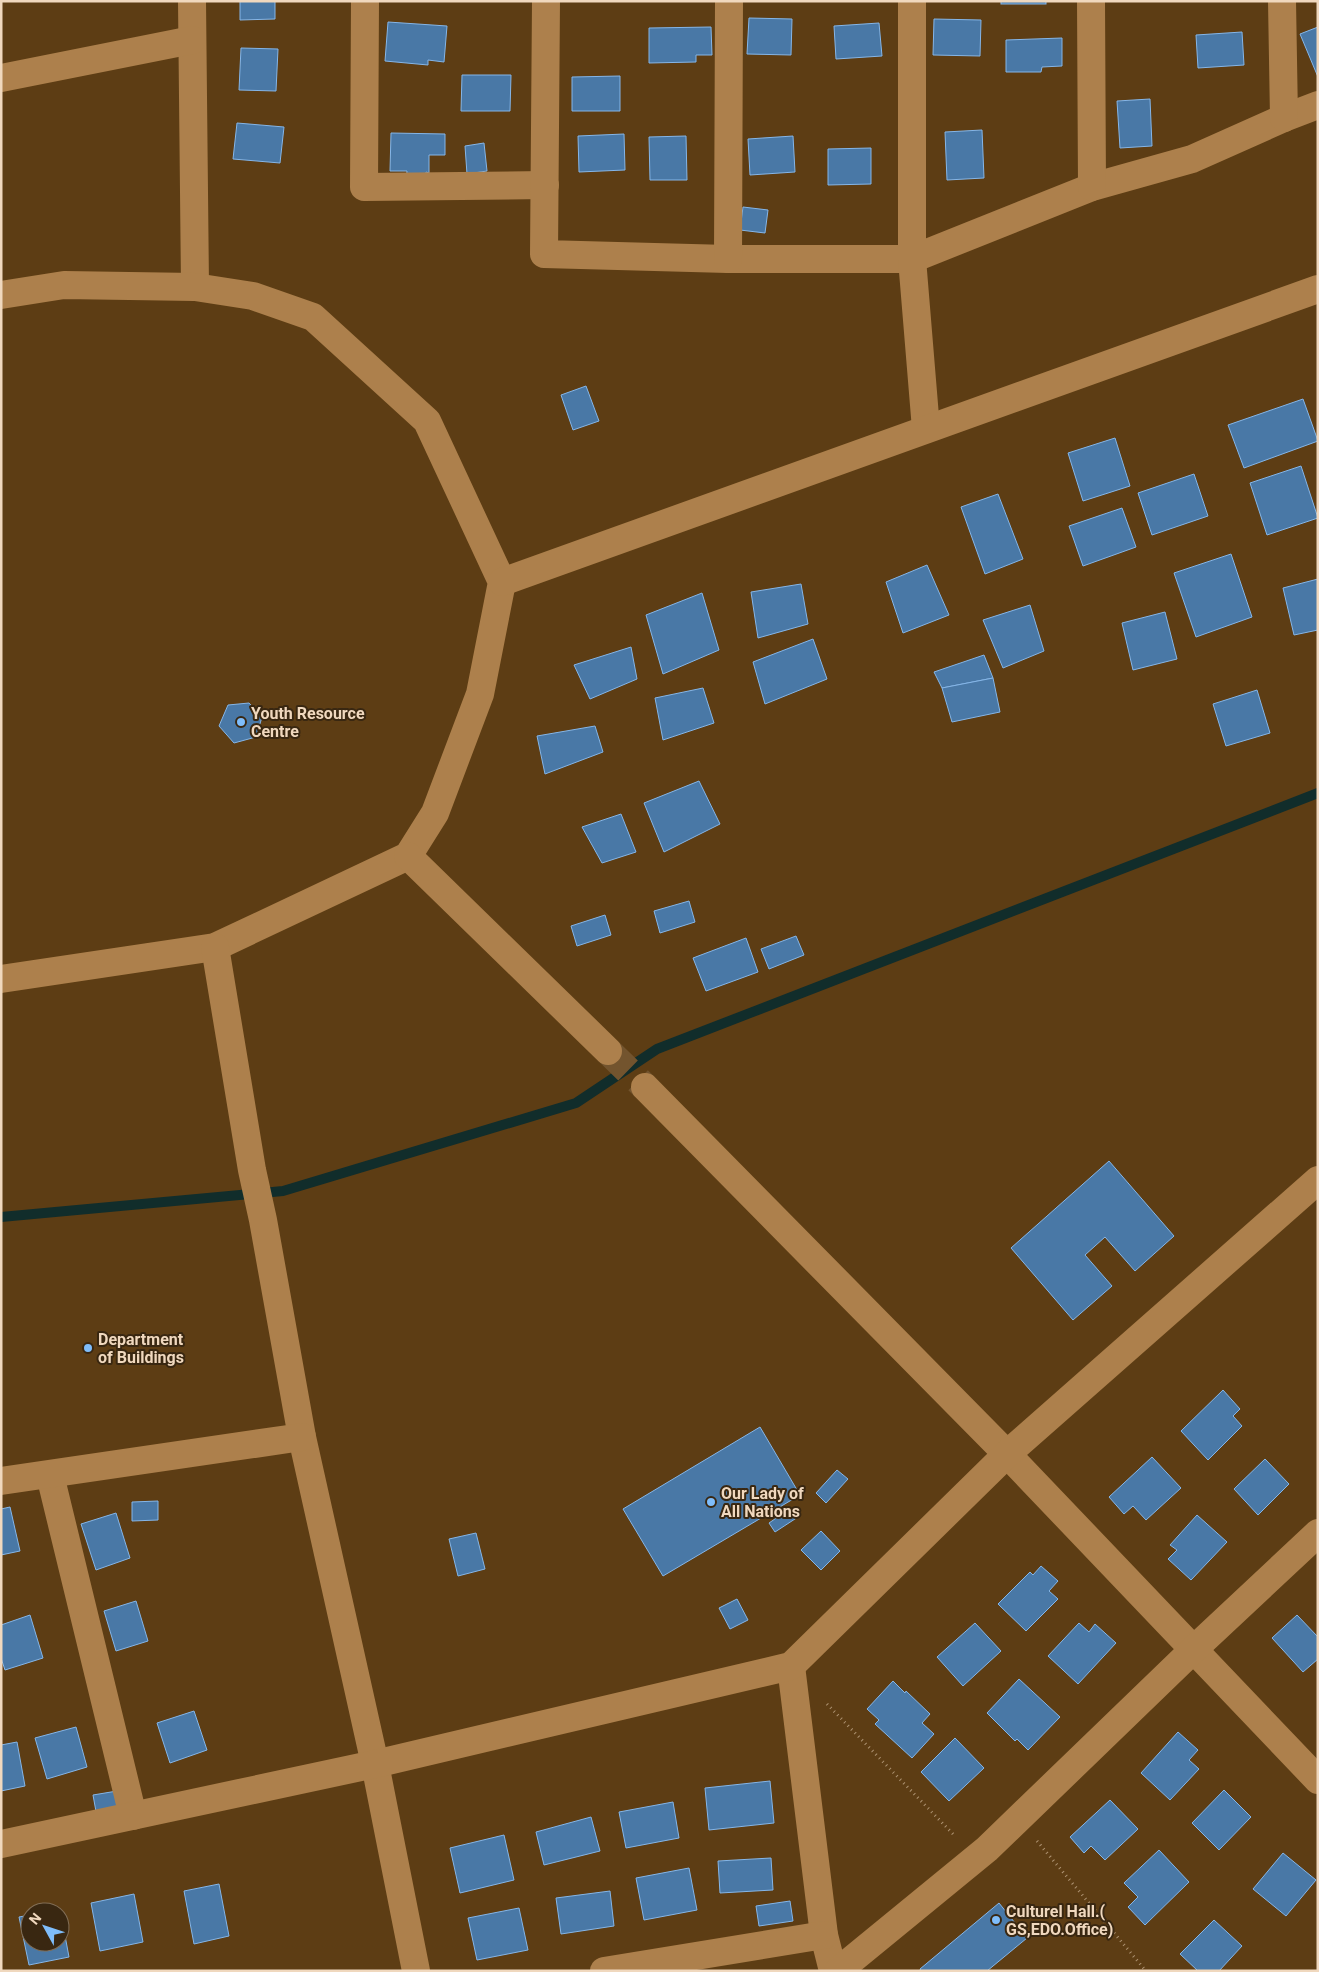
<svg xmlns="http://www.w3.org/2000/svg" width="1319" height="1972" font-family="Roboto,sans-serif">
  <rect width="100%" height="100%" fill="#5d3d14"/>
  <g fill="none" stroke-linecap="round" stroke-linejoin="round">
    <!-- stream -->
    <path stroke="#112d2b" stroke-width="10" d="M 1,1217 L 283,1191 L 576,1103 L 657,1049 L 1318,793"/>
  </g>
  <!-- building -->
  <g fill="#4978a6" stroke="#85b6e8">
    <path d="M 240,1 L 275,1 L 275,19 L 240,20 Z"/>
    <rect x="1001" y="1" width="45" height="3"/>
    <path d="M 749,18 L 792,19 L 791,55 L 747,54 Z"/>
    <path d="M 934,19 L 981,20 L 980,56 L 933,55 Z"/>
    <path d="M 388,22 L 447,26 L 444,62 L 428,60 L 428,65 L 385,61 Z"/>
    <path d="M 879,23 L 882,56 L 836,59 L 834,26 Z"/>
    <path d="M 711,27 L 712,55 L 696,55 L 696,62 L 649,63 L 649,28 Z"/>
    <path d="M 1318,27 L 1318,77 L 1300,34 Z"/>
    <path d="M 1242,32 L 1244,65 L 1198,68 L 1196,35 Z"/>
    <path d="M 1062,38 L 1062,66 L 1042,67 L 1041,72 L 1006,72 L 1006,40 Z"/>
    <path d="M 241,48 L 278,49 L 276,91 L 239,90 Z"/>
    <path d="M 462,75 L 511,75 L 510,111 L 461,111 Z"/>
    <path d="M 620,76 L 620,111 L 572,111 L 572,77 Z"/>
    <path d="M 1150,99 L 1152,146 L 1120,148 L 1117,101 Z"/>
    <path d="M 237,123 L 284,127 L 280,163 L 233,159 Z"/>
    <path d="M 982,130 L 984,178 L 947,180 L 945,132 Z"/>
    <path d="M 391,133 L 445,134 L 445,155 L 429,155 L 429,173 L 426,172 L 425,185 L 406,184 L 407,171 L 390,171 Z"/>
    <path d="M 624,134 L 625,170 L 579,172 L 578,136 Z"/>
    <path d="M 686,136 L 687,180 L 650,180 L 649,137 Z"/>
    <path d="M 793,136 L 795,172 L 750,175 L 748,139 Z"/>
    <path d="M 484,143 L 487,171 L 467,174 L 465,146 Z"/>
    <path d="M 871,148 L 871,184 L 828,185 L 828,149 Z"/>
    <path d="M 743,207 L 768,210 L 765,233 L 740,230 Z"/>
    <path d="M 586,386 L 599,421 L 573,430 L 561,395 Z"/>
    <path d="M 1303,399 L 1318,441 L 1244,468 L 1228,425 Z"/>
    <path d="M 1115,438 L 1130,486 L 1083,501 L 1068,453 Z"/>
    <path d="M 1301,466 L 1318,518 L 1267,535 L 1250,483 Z"/>
    <path d="M 1194,474 L 1208,516 L 1152,535 L 1138,493 Z"/>
    <path d="M 998,494 L 1023,559 L 985,574 L 961,507 Z"/>
    <path d="M 1122,508 L 1136,547 L 1083,566 L 1069,526 Z"/>
    <path d="M 1231,554 L 1252,617 L 1196,637 L 1174,573 Z"/>
    <path d="M 927,565 L 949,615 L 903,633 L 886,582 Z"/>
    <path d="M 1318,579 L 1318,630 L 1294,635 L 1283,588 Z"/>
    <path d="M 801,584 L 808,624 L 758,638 L 751,592 Z"/>
    <path d="M 702,593 L 719,650 L 663,674 L 646,615 Z"/>
    <path d="M 1030,605 L 1044,651 L 1003,668 L 983,620 Z"/>
    <path d="M 1165,612 L 1177,659 L 1133,670 L 1122,623 Z"/>
    <path d="M 813,639 L 827,679 L 765,704 L 753,662 Z"/>
    <path d="M 631,647 L 637,679 L 590,699 L 574,665 Z"/>
    <path d="M 984,655 L 993,678 L 942,688 L 934,672 Z"/>
    <path d="M 993,678 L 1000,712 L 952,722 L 942,688 Z"/>
    <path d="M 703,688 L 714,723 L 663,740 L 655,698 Z"/>
    <path d="M 1257,690 L 1270,733 L 1226,746 L 1213,704 Z"/>
    <path d="M 249,703 L 262,717 L 256,737 L 234,743 L 219,726 L 228,705 Z"/>
    <path d="M 595,726 L 603,752 L 545,774 L 537,736 Z"/>
    <path d="M 699,781 L 720,824 L 664,852 L 644,803 Z"/>
    <path d="M 621,814 L 636,852 L 602,863 L 582,827 Z"/>
    <path d="M 689,901 L 695,922 L 660,933 L 654,911 Z"/>
    <path d="M 605,915 L 611,935 L 577,946 L 571,926 Z"/>
    <path d="M 796,936 L 804,955 L 769,969 L 761,949 Z"/>
    <path d="M 746,938 L 758,972 L 706,991 L 693,958 Z"/>
    <path d="M 1109,1161 L 1174,1236 L 1135,1271 L 1105,1237 L 1085,1255 L 1112,1286 L 1073,1320 L 1011,1248 Z"/>
    <path d="M 1223,1390 L 1240,1409 L 1233,1416 L 1242,1426 L 1208,1460 L 1181,1431 Z"/>
    <path d="M 760,1427 L 800,1495 L 663,1576 L 623,1509 Z"/>
    <path d="M 1152,1457 L 1181,1488 L 1146,1520 L 1133,1506 L 1124,1514 L 1109,1497 Z"/>
    <path d="M 1265,1459 L 1289,1484 L 1258,1515 L 1234,1489 Z"/>
    <path d="M 837,1470 L 848,1479 L 826,1503 L 816,1493 Z"/>
    <path d="M 158,1501 L 158,1520 L 132,1521 L 132,1502 Z"/>
    <path d="M 10,1507 L 20,1551 L 1,1555 L 1,1509 Z"/>
    <path d="M 791,1508 L 798,1517 L 775,1532 L 769,1523 Z"/>
    <path d="M 116,1513 L 130,1558 L 96,1570 L 81,1524 Z"/>
    <path d="M 1197,1515 L 1227,1542 L 1191,1580 L 1168,1559 L 1177,1550 L 1170,1545 Z"/>
    <path d="M 821,1531 L 840,1551 L 821,1570 L 801,1550 Z"/>
    <path d="M 476,1533 L 485,1569 L 458,1576 L 449,1539 Z"/>
    <path d="M 1041,1566 L 1058,1581 L 1049,1591 L 1058,1599 L 1026,1631 L 998,1604 L 1030,1572 L 1033,1575 Z"/>
    <path d="M 737,1599 L 748,1620 L 730,1629 L 719,1608 Z"/>
    <path d="M 136,1601 L 148,1641 L 116,1651 L 104,1611 Z"/>
    <path d="M 30,1615 L 43,1658 L 5,1670 L 1,1658 L 1,1625 Z"/>
    <path d="M 1297,1615 L 1318,1637 L 1318,1659 L 1303,1672 L 1272,1638 Z"/>
    <path d="M 975,1623 L 1001,1651 L 963,1686 L 937,1657 Z"/>
    <path d="M 1079,1623 L 1089,1632 L 1095,1624 L 1116,1643 L 1078,1684 L 1048,1656 Z"/>
    <path d="M 1019,1679 L 1060,1717 L 1028,1750 L 1017,1739 L 1015,1741 L 987,1713 Z"/>
    <path d="M 893,1681 L 905,1693 L 906,1691 L 930,1714 L 922,1723 L 934,1734 L 912,1758 L 875,1724 L 879,1720 L 867,1709 Z"/>
    <path d="M 194,1711 L 207,1750 L 170,1763 L 157,1723 Z"/>
    <path d="M 76,1727 L 87,1767 L 47,1779 L 35,1738 Z"/>
    <path d="M 1178,1732 L 1198,1750 L 1189,1760 L 1199,1769 L 1170,1800 L 1141,1773 Z"/>
    <path d="M 955,1738 L 984,1768 L 949,1801 L 921,1772 Z"/>
    <path d="M 17,1742 L 25,1786 L 1,1791 L 1,1745 Z"/>
    <path d="M 770,1781 L 774,1823 L 709,1830 L 705,1788 Z"/>
    <path d="M 1224,1790 L 1251,1817 L 1219,1850 L 1192,1823 Z"/>
    <path d="M 117,1791 L 120,1812 L 97,1817 L 93,1795 Z"/>
    <path d="M 1110,1800 L 1138,1829 L 1105,1860 L 1091,1846 L 1084,1853 L 1070,1837 Z"/>
    <path d="M 673,1802 L 679,1838 L 626,1848 L 619,1812 Z"/>
    <path d="M 591,1817 L 600,1851 L 544,1865 L 536,1832 Z"/>
    <path d="M 504,1835 L 514,1880 L 460,1893 L 450,1848 Z"/>
    <path d="M 1159,1850 L 1189,1882 L 1145,1925 L 1128,1907 L 1138,1897 L 1124,1883 Z"/>
    <path d="M 1283,1853 L 1316,1880 L 1286,1916 L 1253,1889 Z"/>
    <path d="M 771,1858 L 773,1890 L 720,1893 L 718,1861 Z"/>
    <path d="M 689,1868 L 697,1910 L 644,1920 L 636,1878 Z"/>
    <path d="M 219,1884 L 229,1936 L 194,1944 L 184,1891 Z"/>
    <path d="M 610,1891 L 614,1926 L 561,1934 L 556,1898 Z"/>
    <path d="M 134,1894 L 143,1942 L 100,1951 L 91,1903 Z"/>
    <path d="M 790,1901 L 793,1921 L 759,1926 L 756,1906 Z"/>
    <path d="M 999,1903 L 1027,1938 L 987,1971 L 921,1971 L 920,1969 Z"/>
    <path d="M 519,1908 L 528,1950 L 477,1960 L 468,1918 Z"/>
    <path d="M 60,1909 L 69,1957 L 29,1965 L 19,1917 L 30,1915 L 30,1942 L 60,1942 L 60,1912 L 43,1912 Z"/>
    <path d="M 1214,1920 L 1242,1946 L 1219,1971 L 1198,1971 L 1180,1954 Z"/>
  </g>
  <g fill="none" stroke-linecap="round" stroke-linejoin="round">
    <!-- minor-tunnel -->
    <path stroke="#73542e" stroke-width="28" stroke-dasharray="28 14" stroke-linecap="butt" d="M 608,1051 L 645,1087"/>
    <!-- path -->
    <g stroke="#ad9271" stroke-width="3" stroke-dasharray="1 4" stroke-linecap="butt">
      <path d="M 827,1704 L 955,1836"/>
      <path d="M 1037,1841 L 1146,1971"/>
    </g>
    <!-- minor -->
    <g stroke="#ad804c" stroke-width="28">
      <path d="M 192,1 L 195,287"/>
      <path d="M 365,1 L 364,187 L 545,185"/>
      <path d="M 546,1 L 544,254 L 728,259 L 912,259 L 1092,187 L 1192,159 L 1284,118 L 1318,105"/>
      <path d="M 912,1 L 912,259 L 926,429"/>
      <path d="M 1091,1 L 1092,187"/>
      <path d="M 1282,1 L 1284,118"/>
      <path d="M 1,78 L 192,40"/>
      <path d="M 728,259 L 729,1"/>
      <path d="M 1,295 L 64,285 L 195,287 L 253,296 L 313,317 L 427,421 L 502,582 L 480,694 L 435,813 L 408,856 L 215,947 L 1,979"/>
      <path d="M 502,582 L 1318,289"/>
      <path d="M 408,856 L 608,1051"/>
      <path d="M 215,947 L 252,1170 L 263,1220 L 302,1437 L 375,1764 L 416,1971"/>
      <path d="M 645,1087 L 1007,1454 L 1318,1780"/>
      <path d="M 50,1475 L 133,1816"/>
      <path d="M 1,1481 L 302,1437"/>
      <path d="M 791,1666 L 824,1935 L 833,1971"/>
      <path d="M 1,1844 L 375,1764 L 791,1666 L 1007,1454 L 1318,1180"/>
      <path d="M 604,1971 L 824,1935"/>
      <path d="M 838,1971 L 987,1849 L 1193,1650 L 1318,1533"/>
    </g>
  </g>
  <!-- markers -->
  <g fill="#7fbdfa" stroke="#392711" stroke-width="2">
    <circle cx="241" cy="722" r="5"/>
    <circle cx="88" cy="1348" r="5"/>
    <circle cx="711" cy="1502" r="5"/>
    <circle cx="996" cy="1920" r="5"/>
  </g>
  <g text-anchor="middle" stroke-width="4" stroke-linejoin="round" paint-order="stroke">
    <!-- poi labels -->
    <g font-size="16" font-weight="bold" fill="#f0d8be" stroke="#392711" text-anchor="start">
      <text x="251" y="719">Youth Resource<tspan x="251" dy="18">Centre</tspan></text>
      <text x="98" y="1345">Department<tspan x="98" dy="18">of Buildings</tspan></text>
      <text x="721" y="1499">Our Lady of<tspan x="721" dy="18">All Nations</tspan></text>
      <text x="1006" y="1917">Culturel Hall.(<tspan x="1006" dy="18">GS,EDO.Office)</tspan></text>
    </g>
  </g>
  <!-- border -->
  <rect width="1319" height="1972" fill="none" stroke="#f0d8be" stroke-width="5"/>
  <!-- north arrow -->
  <g transform="translate(45 1927) rotate(310)"><circle r="24" fill="#392711" stroke="#826e56"/>
  <path d="M0-4L9 19L0 12L-9 19Z" fill="#7fbdfa"/>
  <text y="-8" font-size="14" font-weight="bold" text-anchor="middle" fill="#f0d8be">N</text>
  </g>
</svg>
